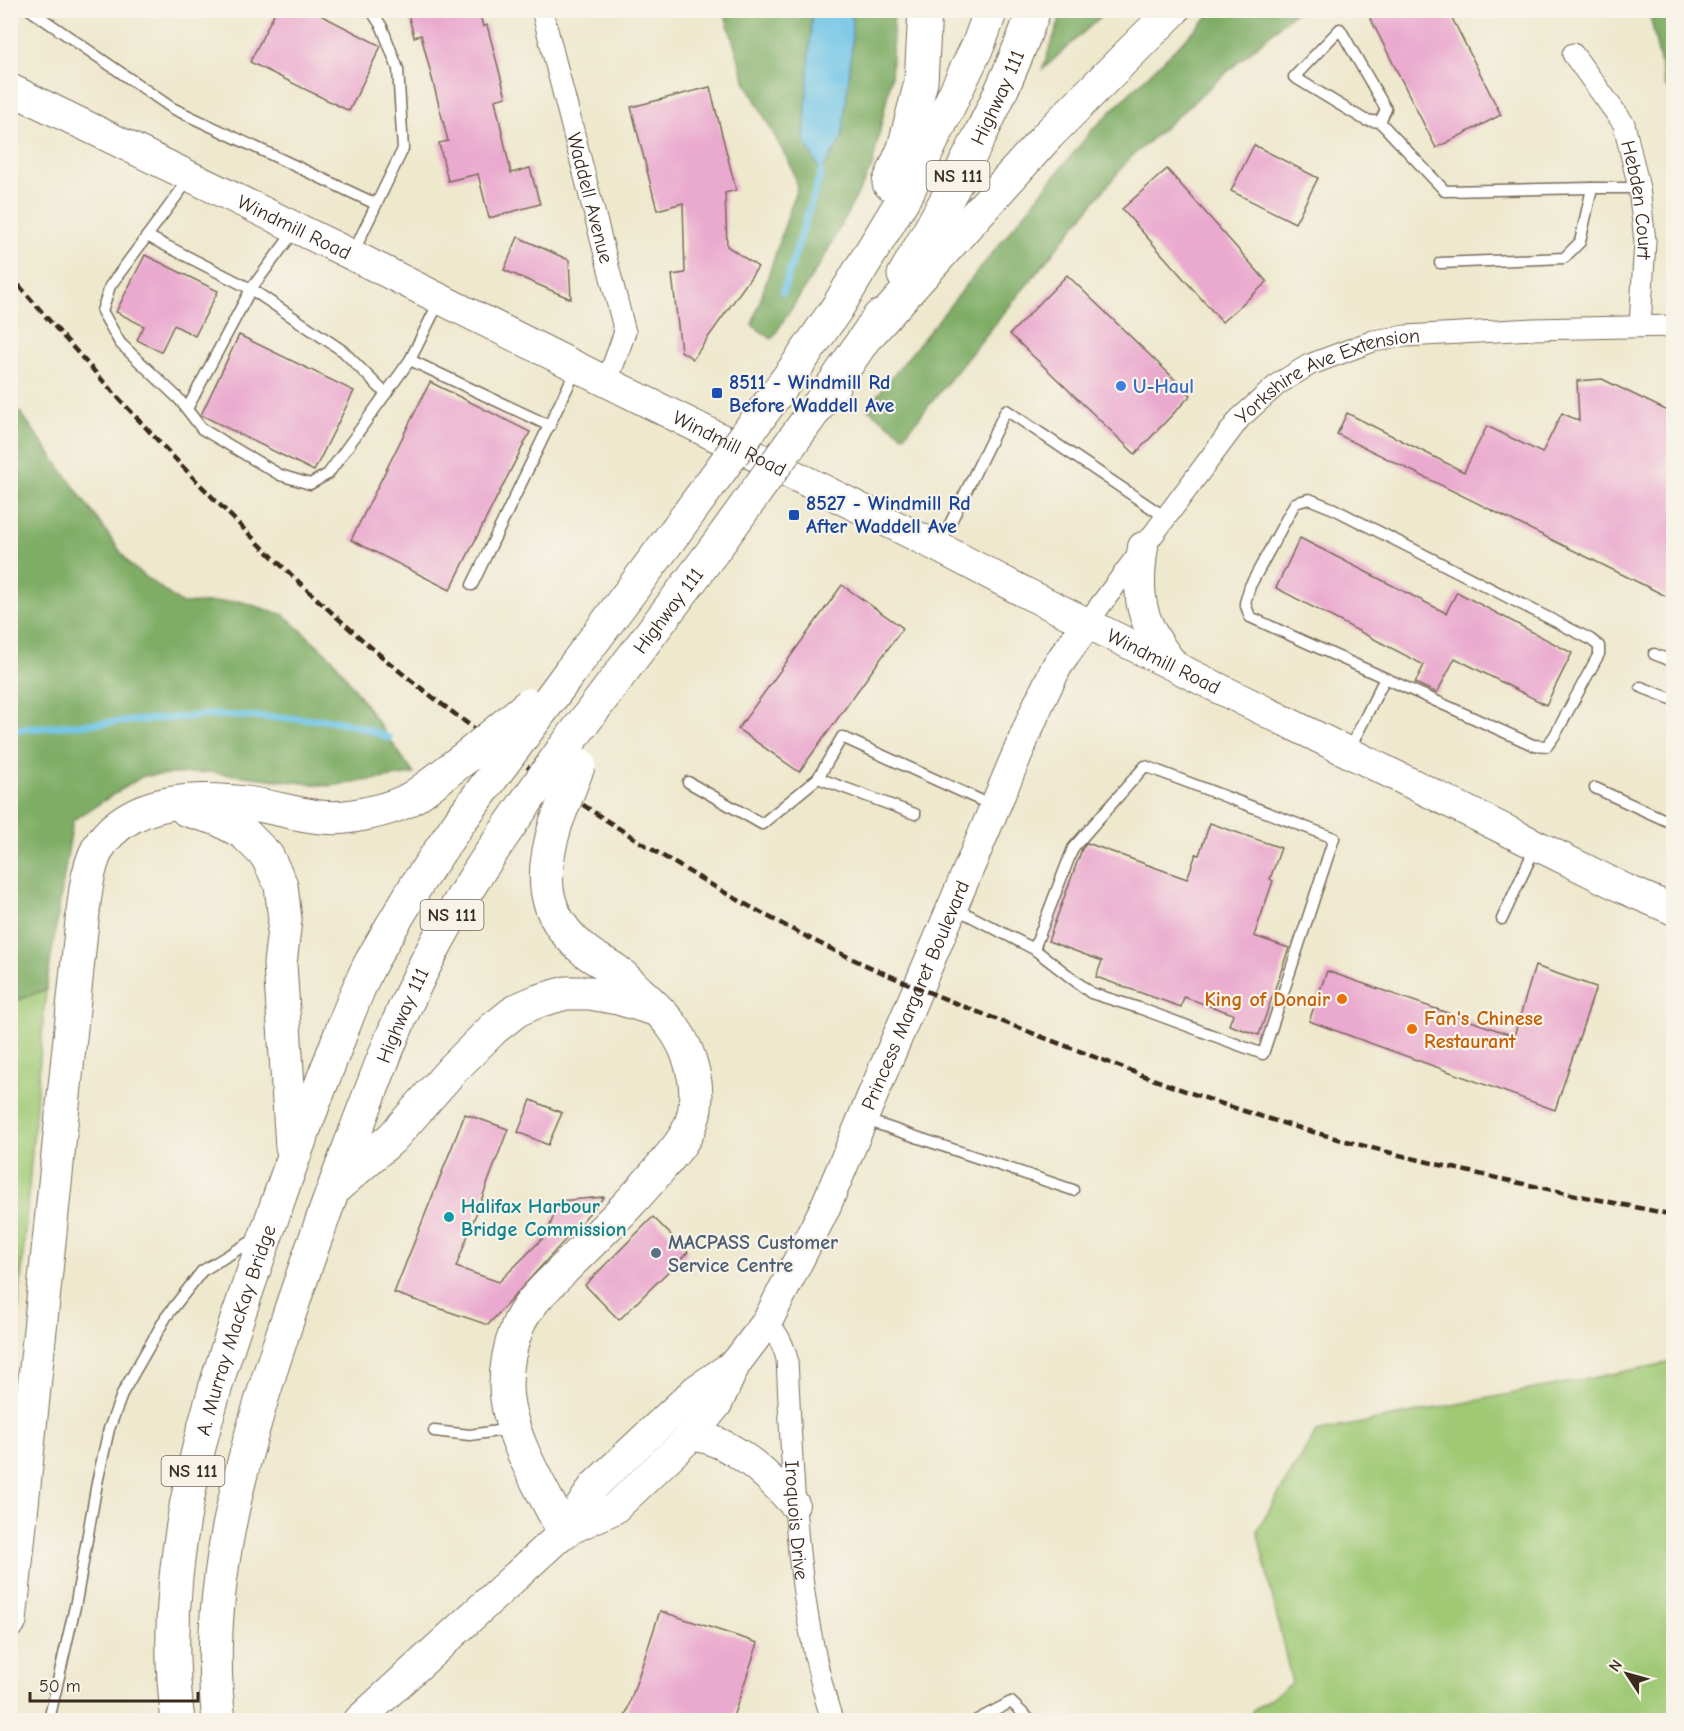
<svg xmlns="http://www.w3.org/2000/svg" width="1684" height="1731" font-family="'Comic Neue',sans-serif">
  <rect width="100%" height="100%" fill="#f7f3e8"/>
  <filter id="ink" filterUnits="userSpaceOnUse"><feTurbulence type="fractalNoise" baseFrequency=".0167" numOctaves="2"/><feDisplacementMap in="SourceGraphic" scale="12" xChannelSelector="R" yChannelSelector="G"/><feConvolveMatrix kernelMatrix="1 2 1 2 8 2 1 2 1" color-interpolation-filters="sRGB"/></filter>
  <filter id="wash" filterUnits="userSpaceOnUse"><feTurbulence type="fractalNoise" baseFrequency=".008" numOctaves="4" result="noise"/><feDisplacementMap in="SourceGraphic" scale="24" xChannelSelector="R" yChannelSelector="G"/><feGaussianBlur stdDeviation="1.35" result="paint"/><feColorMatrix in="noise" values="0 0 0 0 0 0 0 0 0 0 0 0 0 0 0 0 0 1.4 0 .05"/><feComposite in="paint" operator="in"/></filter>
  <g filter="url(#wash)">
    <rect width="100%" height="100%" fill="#eee8cd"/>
    <!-- green -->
    <g fill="#9fc975" stroke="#6d7a4a" stroke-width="1.5">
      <path d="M 46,989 L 11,1395 L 11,1024 L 13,1002 Z"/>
      <path d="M 1673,1362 L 1673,1720 L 1252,1720 L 1252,1711 L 1292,1683 L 1257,1530 L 1316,1432 Z"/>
    </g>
    <!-- forest -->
    <g fill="#7fad66" stroke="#5d6c42" stroke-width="1.5">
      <path d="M 1063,10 L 1107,11 L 1042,70 L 1063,11 Z"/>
      <path d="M 724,11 L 894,11 L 891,79 L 872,167 L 823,259 L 772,339 L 752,325 L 797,188 L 792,168 L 746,83 Z"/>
      <path d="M 1214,11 L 1296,11 L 1129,159 L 904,436 L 867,408 L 1092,130 Z"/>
      <path d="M 1649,11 L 1673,11 L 1673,97 L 1665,85 Z"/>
      <path d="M 11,408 L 21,413 L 130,565 L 182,604 L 239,601 L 284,615 L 334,660 L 414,774 L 329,786 L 209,772 L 143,776 L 73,820 L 46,989 L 14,1002 L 11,1020 Z"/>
    </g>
    <!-- water -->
    <path fill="#69c3e7" stroke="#527682" stroke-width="1.5" d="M 812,11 L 852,11 L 852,47 L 842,139 L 821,172 L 804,140 Z"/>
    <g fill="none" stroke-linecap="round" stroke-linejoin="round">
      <!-- stream -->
      <g stroke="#69c3e7" stroke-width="7">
        <path d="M 783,292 L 821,172"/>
        <path d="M 10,730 L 210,715 L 331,720 L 364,728 L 389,738"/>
      </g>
    </g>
    <g id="blocks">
      <!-- building -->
      <g fill="#eaa9ce">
        <path d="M 276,10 L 311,10 L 381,46 L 349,111 L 250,62 Z"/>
        <path d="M 407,10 L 479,10 L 483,27 L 487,25 L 506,97 L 495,100 L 511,173 L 530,168 L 540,204 L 489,218 L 478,174 L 448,181 L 439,143 L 448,141 L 421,35 L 414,37 Z"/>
        <path d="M 1366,10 L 1448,10 L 1501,115 L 1436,148 Z"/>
        <path d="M 710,87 L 736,190 L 725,193 L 727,246 L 758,267 L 693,359 L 681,351 L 672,275 L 685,273 L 683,203 L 657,210 L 631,107 Z"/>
        <path d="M 1254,145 L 1318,178 L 1295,223 L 1231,191 Z"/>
        <path d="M 1167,169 L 1267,282 L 1222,322 L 1122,209 Z"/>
        <path d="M 518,237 L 569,260 L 571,299 L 504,270 Z"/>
        <path d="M 145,255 L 218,291 L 195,336 L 174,325 L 161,352 L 137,340 L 144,326 L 116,312 Z"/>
        <path d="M 1067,275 L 1191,395 L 1135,454 L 1010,334 Z"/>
        <path d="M 239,335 L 354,391 L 314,471 L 201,415 Z"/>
        <path d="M 1602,379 L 1674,414 L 1674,600 L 1337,434 L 1347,413 L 1464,472 L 1487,426 L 1542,453 L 1562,413 L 1579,421 L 1577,381 Z"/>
        <path d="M 430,382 L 530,432 L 450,590 L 351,540 Z"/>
        <path d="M 1300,538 L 1446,613 L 1457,592 L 1572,653 L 1546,705 L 1455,658 L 1437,693 L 1415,683 L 1424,665 L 1276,588 Z"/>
        <path d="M 842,585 L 903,628 L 799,772 L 738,729 Z"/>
        <path d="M 1210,823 L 1281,848 L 1270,879 L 1273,881 L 1254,936 L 1289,948 L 1259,1035 L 1229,1025 L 1233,1014 L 1184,997 L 1181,1007 L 1096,977 L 1102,961 L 1048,941 L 1082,849 L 1087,843 L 1187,879 L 1196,854 L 1199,855 Z"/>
        <path d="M 1535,966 L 1596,987 L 1555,1110 L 1309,1021 L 1327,971 L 1514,1036 Z"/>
        <path d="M 531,1100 L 562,1113 L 548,1145 L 518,1132 Z"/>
        <path d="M 465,1114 L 508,1129 L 456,1267 L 499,1282 L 547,1234 L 559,1201 L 604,1197 L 488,1325 L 394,1293 Z"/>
        <path d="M 653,1217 L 688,1252 L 619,1320 L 585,1285 Z"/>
        <path d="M 660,1611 L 758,1643 L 732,1720 L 624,1720 Z"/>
      </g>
    </g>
  </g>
  <g filter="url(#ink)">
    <use href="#blocks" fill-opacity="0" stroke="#7a6c5b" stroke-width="1.5"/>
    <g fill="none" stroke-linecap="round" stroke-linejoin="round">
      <defs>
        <g id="lane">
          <path d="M 30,10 L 172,108 L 376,204"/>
          <path d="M 1380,122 L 1386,109 L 1340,29 L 1294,77 L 1365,120 L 1380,122 L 1445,191 L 1592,188 L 1639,188"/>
          <path d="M 190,178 L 110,286 L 102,311 L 120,343 L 179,399 L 202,429 L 280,475 L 310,484 L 328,474 L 410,360"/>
          <path d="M 147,236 L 251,289 L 296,229"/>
          <path d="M 352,255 L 403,149 L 398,69 L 382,27 L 371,10"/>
          <path d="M 1440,263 L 1564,258 L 1580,242 L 1592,188"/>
          <path d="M 440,300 L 410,360 L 550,426"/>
          <path d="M 187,409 L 251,289 L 343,351 L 386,394"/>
          <path d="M 940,544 L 1006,410 L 1165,517"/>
          <path d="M 472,585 L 576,370"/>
          <path d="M 1654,654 L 1674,662"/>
          <path d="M 1641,687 L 1674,700"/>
          <path d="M 1349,750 L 1385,678 L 1250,617 L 1245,603 L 1250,586 L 1295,503 L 1309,499 L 1334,509 L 1590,639 L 1599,646 L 1599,654 L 1555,735 L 1547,746 L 1533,745 L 1385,678"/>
          <path d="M 818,778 L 842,737 L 993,806"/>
          <path d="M 688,782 L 762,824 L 818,778 L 915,814"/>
          <path d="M 1595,788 L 1674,824"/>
          <path d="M 955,908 L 1034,949 L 1073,848 L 1145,766 L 1334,838 L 1263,1054 L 1139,1008 L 1091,993 L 1034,949"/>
          <path d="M 1502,919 L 1535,848"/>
          <path d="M 866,1120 L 1073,1190"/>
          <path d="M 434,1431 L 470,1435 L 511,1429"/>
          <path d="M 49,1720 L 76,1602 L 97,1483 L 109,1429 L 123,1392 L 166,1317 L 202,1271 L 257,1238"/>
          <path d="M 977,1720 L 1011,1702 L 1030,1720"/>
        </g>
        <g id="street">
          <path id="s1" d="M 542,10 L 625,332 L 607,382"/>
          <path id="s2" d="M 1573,54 L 1624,124 L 1639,188 L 1645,241 L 1640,326"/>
          <path id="s3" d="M 1087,623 L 1240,418 L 1278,384 L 1309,365 L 1373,341 L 1406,336 L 1533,329 L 1674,326"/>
          <path id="s4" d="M 767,1322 C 778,1334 783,1344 787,1359 C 793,1480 795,1603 832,1720"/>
        </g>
        <g id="secondary">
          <path id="s5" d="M 10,89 L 352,255 L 938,547 L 1024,592 L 1625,889 L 1674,910"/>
          <path d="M 1143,547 C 1135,598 1141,625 1174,665"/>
          <path d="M 692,1435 C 734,1442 766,1473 794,1504"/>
          <path id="s6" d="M 564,1532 L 614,1509 L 692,1435 L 717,1404 L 736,1363 L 767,1322 L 824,1210 L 1038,705 L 1057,666 L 1087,623"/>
          <path d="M 359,1720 L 564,1532 L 594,1486 L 696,1390 L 736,1363"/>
        </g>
        <g id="highway">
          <path d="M 889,183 L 904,148 L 921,82 L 925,10"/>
          <path id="s7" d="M 904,275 C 953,191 1001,102 1034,10"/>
          <path d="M 869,334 L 1049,134 L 1173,10"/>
          <path d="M 796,367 L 837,308 L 908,191 L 979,43 L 991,10"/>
          <path d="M 833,385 L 879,317"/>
          <path d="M 570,672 L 675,532"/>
          <path id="s8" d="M 562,751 L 713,551"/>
          <path d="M 187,810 L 218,819 L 244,833 L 267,856 L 281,885 L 285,920 L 280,964 L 292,1147"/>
          <path d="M 556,823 C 540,874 540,914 584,950 C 593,958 605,963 615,970 C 623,976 631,984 638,991 C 665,1015 685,1035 693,1072 C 697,1088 697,1105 692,1121 C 686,1139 674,1152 662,1166 C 631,1204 596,1237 562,1271 C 545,1288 525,1306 517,1328 C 510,1346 506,1367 506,1386 C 507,1435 542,1489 564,1532"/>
          <path d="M 336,1187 L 392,1138 L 453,1069 L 493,1029 L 517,1010 L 538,1001 L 566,993 L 590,993 L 618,998 L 651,1008"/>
          <path d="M 10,1621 L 82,921 C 85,896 87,863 102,842 C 135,798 196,797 245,803 C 281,807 316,823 353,816 C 371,813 394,808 410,799 C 429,787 447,771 465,758"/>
          <path id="s9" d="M 178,1720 C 154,1548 215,1381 271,1221 C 290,1166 310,1112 331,1059 C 343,1028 354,996 369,966 C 384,938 401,911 417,884"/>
          <path id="s10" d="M 219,1720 C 203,1593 241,1459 281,1339 C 302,1275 325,1211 349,1148 C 374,1084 397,1018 429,957 C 457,902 491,852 526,802"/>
        </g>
      </defs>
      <!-- lane casing -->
      <use href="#lane" stroke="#7a6c5b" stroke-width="13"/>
      <!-- street casing -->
      <use href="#street" stroke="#7a6c5b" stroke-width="23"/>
      <!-- secondary casing -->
      <use href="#secondary" stroke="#7a6c5b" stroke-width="32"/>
      <!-- highway casing -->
      <use href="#highway" stroke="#7a6c5b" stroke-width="35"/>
      <!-- lane -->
      <use href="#lane" stroke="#fff" stroke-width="10"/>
      <!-- street -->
      <use href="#street" stroke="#fff" stroke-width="21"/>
      <!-- secondary -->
      <use href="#secondary" stroke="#fff" stroke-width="30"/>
      <!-- highway -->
      <use href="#highway" stroke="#fff" stroke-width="33"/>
      <!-- rail -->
      <path stroke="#3b2a1e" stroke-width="4.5" stroke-dasharray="9 4.5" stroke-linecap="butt" d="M 10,275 C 87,365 166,452 250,535 C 299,583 350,631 403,674 C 531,775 669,867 815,941 C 891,979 970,1009 1050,1040 C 1114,1064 1178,1090 1244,1111 C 1384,1156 1530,1186 1674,1215"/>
      <defs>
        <g id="highway-bridge">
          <path d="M 675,532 L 796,367"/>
          <path d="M 713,551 L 833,385"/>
          <path d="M 465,758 L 529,705"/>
          <path d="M 526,802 L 562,751"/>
          <path d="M 556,823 L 579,764"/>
          <path d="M 417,884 L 460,821 L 570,672"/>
        </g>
      </defs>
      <!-- highway-bridge casing -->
      <use href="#highway-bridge" stroke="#7a6c5b" stroke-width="35" stroke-linecap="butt"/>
      <!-- highway-bridge -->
      <use href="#highway-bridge" stroke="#fff" stroke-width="33"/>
    </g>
  </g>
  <!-- markers -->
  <circle fill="#3f7fe0" stroke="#f7f3e8" stroke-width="2" cx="1121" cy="386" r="6"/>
  <g fill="#1a4fb4" stroke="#f7f3e8" stroke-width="2">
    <rect x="711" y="387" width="12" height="12" rx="3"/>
    <rect x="788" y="509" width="12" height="12" rx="3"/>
  </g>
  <g fill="#e8710a" stroke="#f7f3e8" stroke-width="2">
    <circle cx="1342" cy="999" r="6"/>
    <circle cx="1412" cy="1029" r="6"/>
  </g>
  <circle fill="#0f9aa8" stroke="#f7f3e8" stroke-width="2" cx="449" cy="1217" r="6"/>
  <circle fill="#5c6f8a" stroke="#f7f3e8" stroke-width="2" cx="656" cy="1253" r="6"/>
  <g text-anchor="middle" stroke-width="4.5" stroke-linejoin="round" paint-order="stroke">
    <!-- shield labels -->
    <g fill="#f7f3e8" stroke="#73665b" stroke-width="1.5">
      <rect x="926.5" y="161" width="63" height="30" rx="4.5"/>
      <rect x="420.5" y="900" width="63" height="30" rx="4.5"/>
      <rect x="161.5" y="1456" width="63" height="30" rx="4.5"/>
    </g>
    <g font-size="18" font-weight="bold" fill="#3b2a1e">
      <text x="958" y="182">NS 111</text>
      <text x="452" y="921">NS 111</text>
      <text x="193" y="1477">NS 111</text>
    </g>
    <!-- street labels -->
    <g font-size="20" fill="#3b2a1e" stroke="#f7f3e8">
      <text dy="7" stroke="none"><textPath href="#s7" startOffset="201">Highway 111</textPath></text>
      <text dy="7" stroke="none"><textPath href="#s1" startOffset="194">Waddell Avenue</textPath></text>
      <text dy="7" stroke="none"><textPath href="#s2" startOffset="164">Hebden Court</textPath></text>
      <text dy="7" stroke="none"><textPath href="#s5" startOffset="316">Windmill Road</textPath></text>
      <text dy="7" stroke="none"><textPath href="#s3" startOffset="356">Yorkshire Ave Extension</textPath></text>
      <text dy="7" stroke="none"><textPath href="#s5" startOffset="802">Windmill Road</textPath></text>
      <text dy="7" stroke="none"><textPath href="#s8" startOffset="176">Highway 111</textPath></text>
      <text dy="7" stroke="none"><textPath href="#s5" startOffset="1288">Windmill Road</textPath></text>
      <text dy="7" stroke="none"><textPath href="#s6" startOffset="658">Princess Margaret Boulevard</textPath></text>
      <text dy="7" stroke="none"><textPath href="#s10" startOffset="735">Highway 111</textPath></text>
      <text dy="7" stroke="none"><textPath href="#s9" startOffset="398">A. Murray MacKay Bridge</textPath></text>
      <text dy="7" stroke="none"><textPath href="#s4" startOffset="204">Iroquois Drive</textPath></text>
    </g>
    <!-- transit labels -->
    <g font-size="20" font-weight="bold" fill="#164399" stroke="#f7f3e8" text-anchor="start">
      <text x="729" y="389">8511 - Windmill Rd<tspan x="729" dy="23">Before Waddell Ave</tspan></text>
      <text x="806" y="510">8527 - Windmill Rd<tspan x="806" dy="23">After Waddell Ave</tspan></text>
    </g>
    <!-- shop labels -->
    <g font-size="20" font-weight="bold" fill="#366cbe" stroke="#f7f3e8" text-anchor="start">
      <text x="1133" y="393">U-Haul</text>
    </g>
    <!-- food labels -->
    <g font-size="20" font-weight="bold" fill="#c56008" stroke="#f7f3e8" text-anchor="end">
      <text x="1330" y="1006">King of Donair</text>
      <text x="1424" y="1025" text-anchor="start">Fan's Chinese<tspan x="1424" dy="23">Restaurant</tspan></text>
    </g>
    <!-- culture labels -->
    <g font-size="20" font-weight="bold" fill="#0d838f" stroke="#f7f3e8" text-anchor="start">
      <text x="461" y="1213">Halifax Harbour<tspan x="461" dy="23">Bridge Commission</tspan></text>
    </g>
    <!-- service labels -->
    <g font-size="20" font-weight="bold" fill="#4e5e75" stroke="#f7f3e8" text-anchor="start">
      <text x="668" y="1249">MACPASS Customer<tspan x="668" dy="23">Service Centre</tspan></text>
    </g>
  </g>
  <!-- margin -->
  <rect width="1684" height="1731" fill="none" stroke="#f7f3e8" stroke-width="36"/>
  <!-- north arrow -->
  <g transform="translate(1627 1674) rotate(306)" stroke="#f7f3e8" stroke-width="4.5" paint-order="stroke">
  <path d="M0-4.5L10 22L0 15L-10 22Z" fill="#3b2a1e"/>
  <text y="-9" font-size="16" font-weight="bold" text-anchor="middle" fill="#3b2a1e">N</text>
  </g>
  <!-- scale -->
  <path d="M30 1692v9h168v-9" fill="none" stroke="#3b2a1e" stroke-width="3"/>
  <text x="39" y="1692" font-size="18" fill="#3b2a1e" stroke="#f7f3e8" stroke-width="4.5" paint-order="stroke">50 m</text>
</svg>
